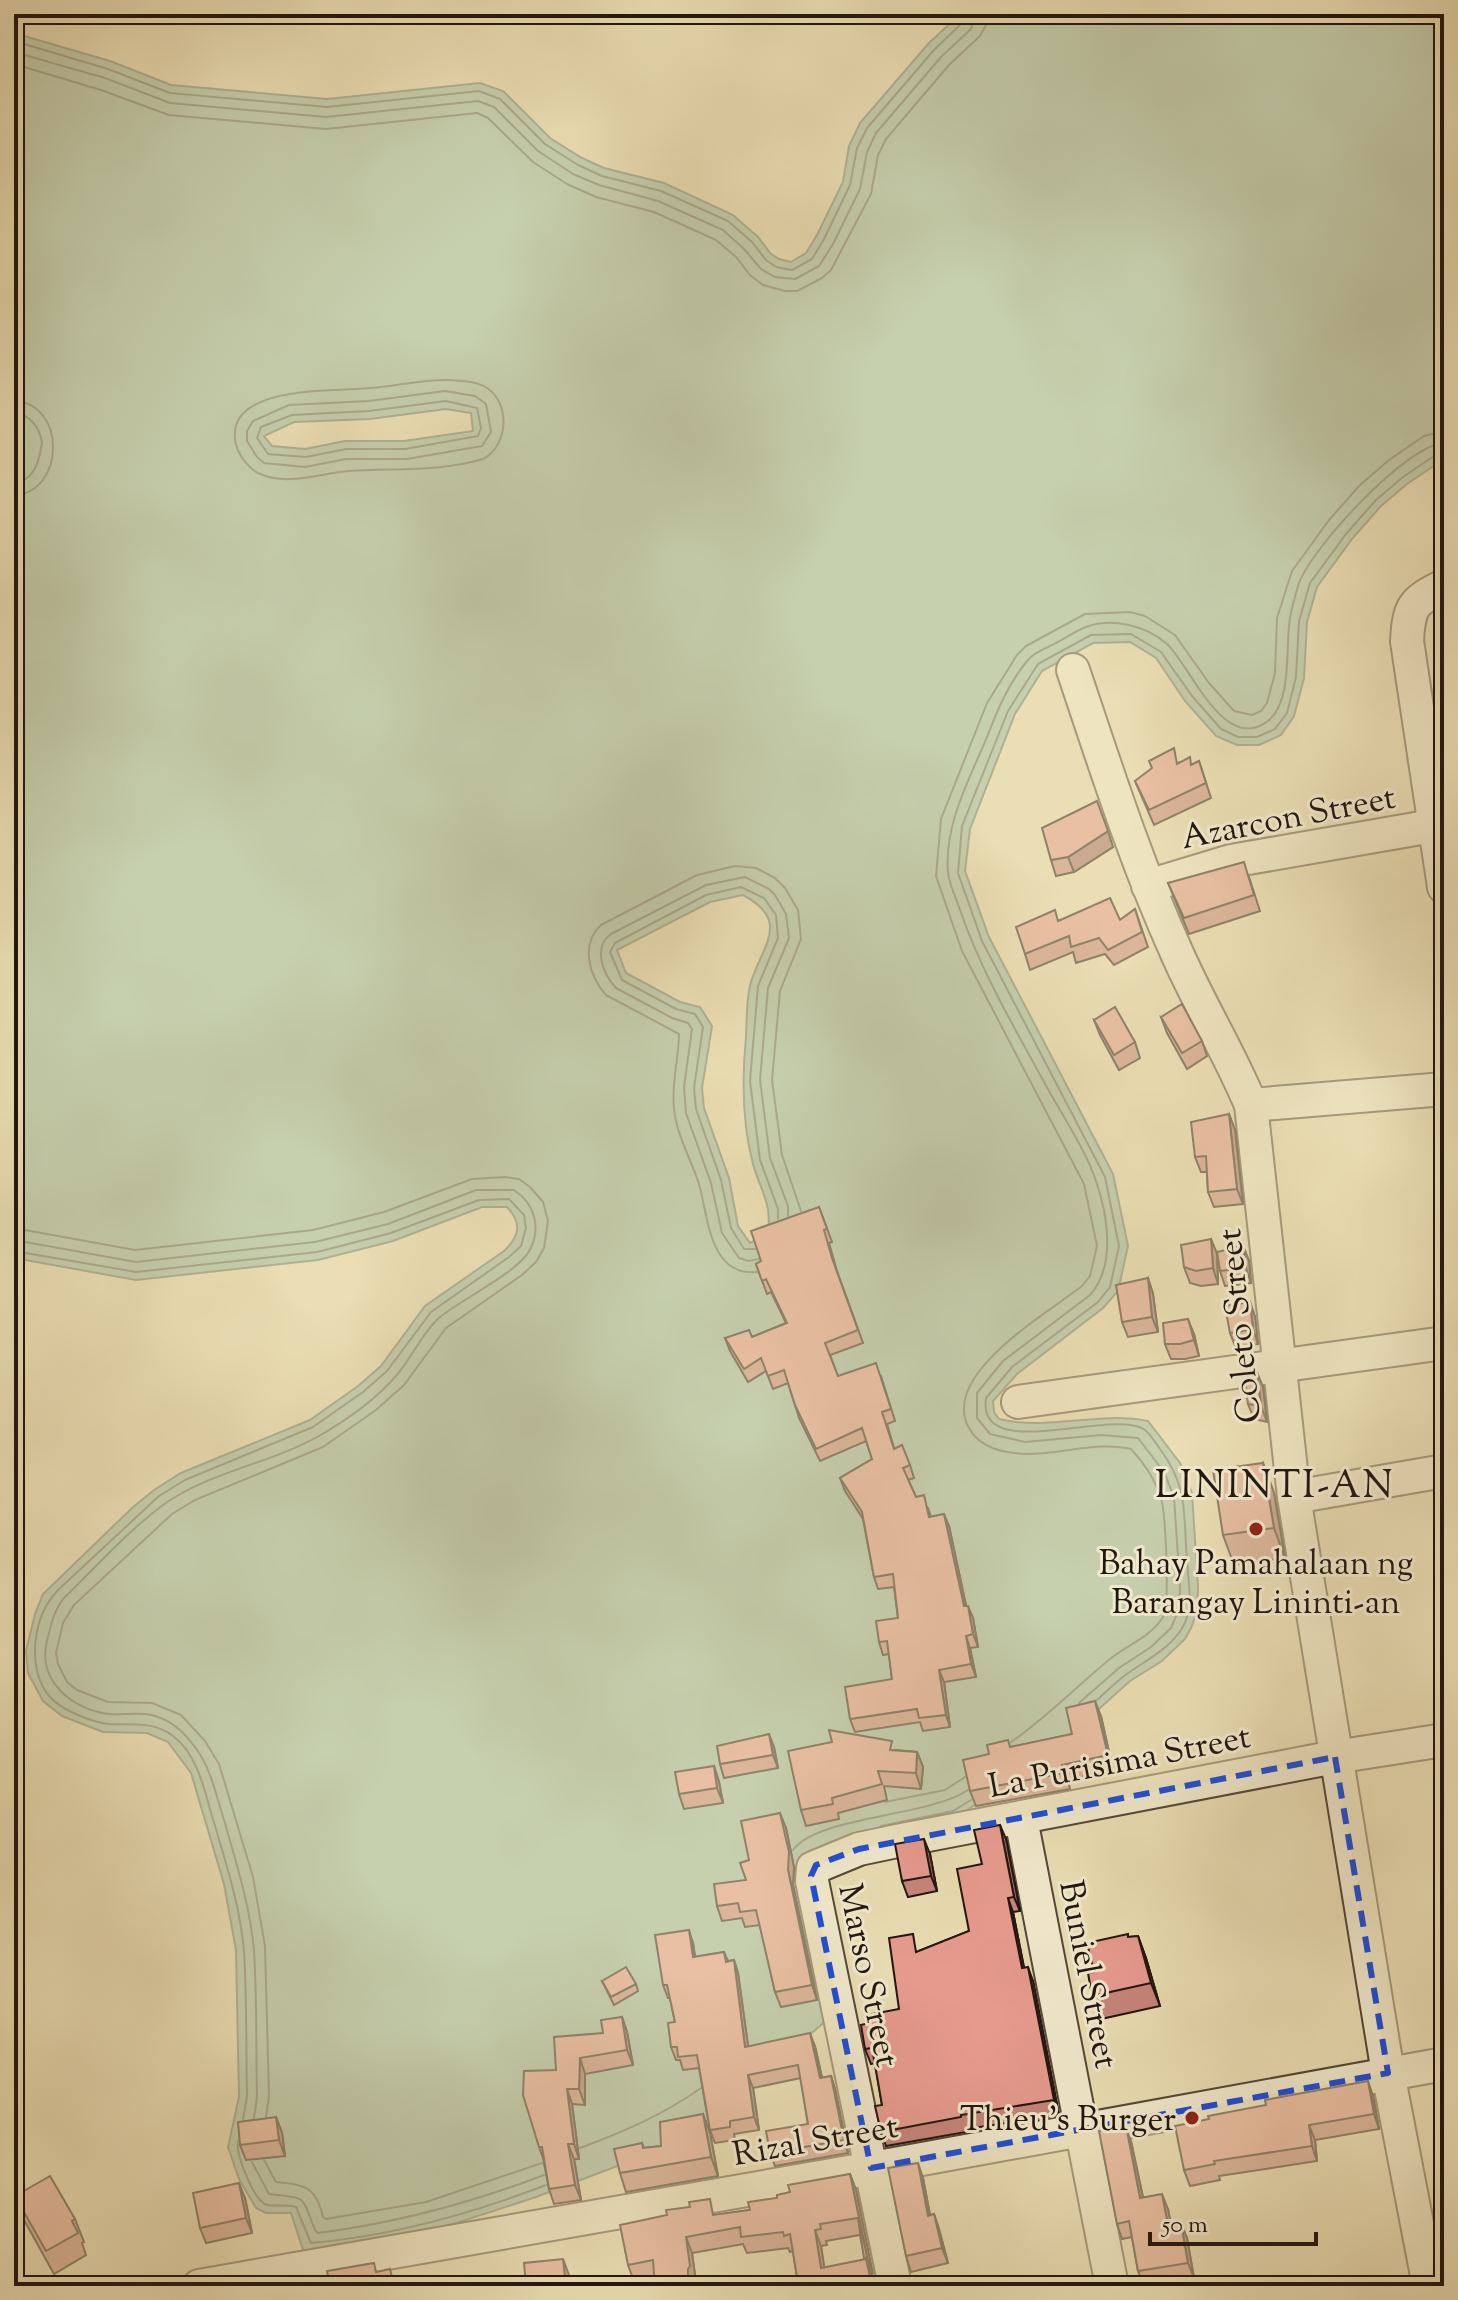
<svg xmlns="http://www.w3.org/2000/svg" width="1458" height="2300" font-family="'Sorts Mill Goudy',serif">
  <rect width="100%" height="100%" fill="#ebdeb4"/>
  <filter id="stains"><feTurbulence type="fractalNoise" baseFrequency=".0025" numOctaves="4"/><feColorMatrix values="0 0 0 0 .2 0 0 0 0 .09 0 0 0 0 .02 0 0 0 .5 -.17"/></filter>
  <radialGradient id="worn" r=".72"><stop offset=".6" stop-color="#630" stop-opacity="0"/><stop offset="1" stop-color="#630" stop-opacity=".3"/></radialGradient>
  <!-- water -->
  <path fill="#99bda7" stroke="#697a6a" stroke-width="2" fill-rule="evenodd" d="M 960,14 L 1444,14 L 1444,459 L 1407,484 L 1381,506 L 1352,539 L 1317,587 L 1307,622 L 1304,678 L 1294,716 L 1281,735 L 1259,745 L 1237,745 L 1216,736 L 1185,701 L 1156,658 L 1130,642 L 1093,643 L 1042,671 L 1015,714 L 970,829 L 965,871 L 989,937 L 1113,1174 L 1128,1246 L 1118,1291 L 1103,1308 L 1017,1374 L 993,1401 L 994,1412 L 999,1419 C 1048,1431 1098,1411 1148,1421 L 1180,1463 L 1192,1493 L 1198,1586 L 1197,1612 L 1191,1628 L 1185,1639 L 1162,1661 L 1130,1681 L 1059,1745 L 956,1818 L 809,1857 L 828,2019 L 726,2107 L 691,2132 L 646,2155 L 536,2197 L 432,2231 L 304,2253 L 291,2213 L 266,2213 L 256,2208 L 239,2179 L 228,2147 L 239,2097 L 236,1950 L 224,1884 L 191,1773 L 168,1742 L 147,1733 L 103,1732 L 62,1716 L 43,1701 L 28,1673 L 26,1651 L 35,1614 L 43,1594 L 132,1508 L 154,1490 L 181,1473 L 310,1420 L 358,1386 L 381,1366 L 425,1306 L 504,1251 C 520,1236 522,1223 507,1207 L 482,1207 L 393,1241 L 318,1260 L 136,1280 L 14,1258 L 14,470 L 24,443 L 14,428 L 14,33 L 110,61 L 171,85 L 327,99 L 480,83 L 503,91 L 550,138 L 582,158 L 604,168 L 664,183 L 733,215 L 758,237 L 771,254 L 779,259 L 791,262 L 806,253 L 817,235 L 843,182 L 849,146 L 860,123 L 928,44 ZM 446,409 L 471,413 L 473,431 L 404,441 L 345,441 L 305,449 L 272,446 L 264,436 L 294,422 L 370,419 ZM 743,895 C 791,921 763,944 751,982 C 746,998 747,1019 746,1036 C 742,1078 742,1123 753,1164 C 761,1193 772,1201 768,1234 L 750,1243 L 738,1226 L 729,1178 L 704,1108 L 702,1088 L 712,1026 L 700,1007 L 680,1002 L 626,973 L 617,950 L 710,902 Z"/>
  <g fill="none" stroke-linecap="round" stroke-linejoin="round">
    <!-- shore -->
    <g stroke="#5d695b" stroke-width="2">
      <path d="M 14,41 L 108,69 L 170,93 L 327,107 L 479,91 L 500,99 L 545,144 L 578,165 L 602,176 L 661,191 L 728,221 L 752,242 L 766,260 L 776,267 L 792,270 L 812,259 L 824,239 L 850,185 L 857,148 L 867,128 L 934,50 L 963,22 L 965,14"/>
      <path d="M 14,52 L 105,78 L 170,103 L 326,117 L 478,101 L 494,107 L 538,151 L 573,174 L 599,185 L 658,201 L 723,230 L 744,249 L 761,269 L 775,277 L 795,279 L 819,266 L 833,244 L 860,189 L 867,152 L 876,133 L 941,57 L 971,29 L 975,14"/>
      <path d="M 14,64 L 101,90 L 169,115 L 326,129 L 477,113 L 488,118 L 533,162 L 567,184 L 596,197 L 654,212 L 716,240 L 736,257 L 750,275 L 763,285 L 785,291 L 797,291 L 822,278 L 831,270 L 871,194 L 878,155 L 886,139 L 949,65 L 980,36 L 986,25 L 987,14"/>
      <path d="M 450,380 C 462,381 477,381 487,388 C 511,404 508,446 483,459 C 440,472 394,468 349,471 C 321,473 287,487 258,473 C 247,467 236,452 235,439 C 229,384 337,392 370,388 C 397,386 423,379 450,380 Z"/>
      <path d="M 445,391 L 475,396 L 486,404 L 491,432 L 482,446 L 407,459 L 346,459 L 305,467 L 264,463 L 257,457 L 247,441 L 247,431 L 253,421 L 289,405 L 369,401 Z"/>
      <path d="M 14,401 C 67,403 65,493 14,495"/>
      <path d="M 446,401 L 477,408 L 481,428 L 478,436 L 405,449 L 346,449 L 306,457 L 268,454 L 257,438 L 261,427 L 292,415 L 369,411 Z"/>
      <path d="M 14,413 C 30,414 40,428 42,443 C 39,461 35,481 14,482"/>
      <path d="M 14,1228 L 135,1250 L 313,1230 L 384,1212 L 472,1179 L 505,1177 L 519,1179 L 530,1187 L 543,1202 L 548,1221 L 544,1248 L 536,1262 L 522,1275 L 446,1328 L 404,1385 L 376,1410 L 323,1447 L 195,1500 L 172,1514 L 74,1605 L 63,1623 L 56,1653 L 58,1664 L 67,1682 L 77,1690 L 108,1702 L 152,1703 L 181,1715 L 205,1741 L 219,1764 L 253,1877 L 265,1946 L 269,2096 L 266,2117"/>
      <path d="M 14,1240 L 136,1262 L 315,1242 L 388,1224 L 476,1190 L 514,1190 C 534,1203 541,1226 531,1248 C 520,1272 461,1299 439,1318 C 422,1333 411,1359 396,1376 C 376,1399 345,1421 319,1436 C 269,1464 209,1472 163,1505 C 128,1531 97,1566 65,1597 C 54,1609 51,1625 47,1641 C 37,1680 72,1710 109,1714 C 123,1715 138,1712 152,1715 C 171,1720 183,1731 195,1747 C 211,1768 216,1795 224,1820 C 236,1862 250,1906 254,1950 C 257,1999 256,2048 257,2097 L 254,2118"/>
      <path d="M 755,1249 L 744,1249 L 731,1228 L 721,1180 L 696,1109 L 694,1088 L 703,1027 L 695,1014 L 676,1009 L 622,980 L 610,952 L 615,943 L 706,895 L 741,887 L 764,898 L 776,915 L 778,938 L 758,986 L 750,1081 L 760,1160 L 778,1209 L 778,1219"/>
      <path d="M 14,1251 L 136,1272 L 317,1252 L 391,1233 L 479,1200 L 509,1199 L 524,1215 L 526,1228 L 521,1246 L 509,1257 L 431,1312 L 387,1371 L 363,1392 L 313,1427 L 185,1480 L 159,1496 L 58,1590 C 33,1616 26,1666 49,1696 C 61,1710 91,1722 109,1724 C 130,1725 154,1721 173,1736 C 197,1754 204,1788 212,1816 C 225,1860 240,1905 244,1951 C 247,2000 246,2049 247,2097 L 243,2119"/>
      <path d="M 759,1259 L 749,1261 L 739,1258 L 722,1233 L 711,1183 L 686,1113 L 684,1087 L 692,1029 L 688,1023 L 672,1018 L 616,988 C 602,973 593,947 611,934 L 706,885 L 745,877 L 769,889 L 775,895 L 786,914 L 789,938 L 768,988 L 760,1080 L 770,1158 L 788,1206 L 788,1216"/>
      <path d="M 757,1272 C 709,1277 708,1215 699,1184 C 691,1159 676,1134 674,1108 C 671,1083 679,1059 679,1034 L 606,995 C 589,976 580,944 601,925 L 697,875 L 735,866 L 756,868 L 775,878 L 785,888 L 798,910 L 801,939 L 780,991 L 772,1080 L 782,1155 L 801,1211"/>
      <path d="M 1097,1700 C 1106,1692 1115,1683 1124,1676 C 1144,1661 1167,1651 1181,1630 C 1195,1609 1188,1583 1187,1559 C 1183,1514 1189,1488 1160,1449 C 1156,1443 1151,1435 1145,1430 C 1114,1407 976,1465 986,1398 L 1012,1367 L 1098,1302 L 1110,1287 L 1119,1246 L 1105,1177 L 982,941 L 958,873 L 962,826 L 1008,711 L 1038,664 L 1091,635 L 1131,634 L 1161,652 L 1192,696 L 1221,729 L 1238,737 L 1257,737 L 1275,729 L 1287,713 L 1296,677 L 1299,621 L 1310,583 L 1346,534 L 1375,501 L 1403,477 L 1437,454 L 1444,453"/>
      <path d="M 1079,1703 L 1119,1668 L 1151,1647 L 1171,1628 L 1179,1609 L 1180,1587 L 1174,1497 L 1164,1472 L 1138,1438 L 1101,1435 L 1025,1442 L 990,1434 L 977,1418 L 977,1393 L 1003,1361 L 1090,1295 C 1116,1266 1108,1216 1096,1181 C 1086,1151 1064,1118 1049,1091 C 1017,1032 982,974 960,910 C 956,898 949,884 948,872 C 944,825 969,780 987,737 C 997,711 1009,682 1028,660 C 1034,652 1047,648 1056,643 C 1066,638 1075,631 1086,627 C 1112,617 1147,626 1167,644 C 1190,665 1224,755 1268,721 C 1293,701 1285,646 1290,618 C 1292,607 1295,596 1298,586 C 1309,550 1406,445 1444,443"/>
      <path d="M 1011,1742 C 1047,1717 1077,1686 1110,1659 C 1127,1645 1151,1637 1163,1617 C 1170,1606 1166,1510 1160,1495 C 1154,1477 1144,1463 1131,1449 C 1098,1441 1062,1454 1027,1454 C 1005,1453 980,1449 969,1428 C 939,1375 1048,1313 1082,1286 L 1090,1276 L 1097,1246 L 1084,1184 L 962,951 L 936,876 L 941,819 L 987,703 L 1017,655 L 1026,646 L 1085,614 L 1130,612 L 1145,616 L 1175,635 L 1209,683 L 1234,711 L 1252,715 L 1261,711 L 1267,703 L 1275,673 L 1277,618 L 1292,571 L 1329,520 L 1360,485 L 1389,460 L 1424,436 L 1444,431"/>
      <path d="M 885,1802 L 945,1790 L 965,1777"/>
      <path d="M 881,1826 L 953,1811 L 971,1800"/>
      <path d="M 793,1850 C 818,1816 928,1817 968,1790"/>
      <path d="M 238,2141 C 235,2153 253,2198 265,2204 C 274,2208 286,2203 296,2207 L 311,2243 C 391,2236 471,2214 546,2185"/>
      <path d="M 580,2148 C 623,2132 663,2115 701,2088"/>
      <path d="M 264,2160 L 276,2182 C 305,2185 316,2186 323,2217 L 326,2219 L 426,2202 L 542,2163"/>
      <path d="M 252,2162 L 269,2194 C 309,2199 300,2193 315,2230 L 318,2233 C 396,2223 471,2203 544,2175"/>
    </g>
    <defs>
      <g id="minor">
        <path d="M 1444,586 C 1413,601 1409,606 1407,641 L 1444,887"/>
        <path d="M 1073,670 C 1105,765 1135,860 1176,951 C 1199,1004 1229,1052 1251,1105 L 1294,1497 L 1388,2073 L 1429,2286"/>
        <path d="M 1148,886 L 1231,861 L 1444,824"/>
        <path d="M 1251,1105 L 1444,1089"/>
        <path d="M 1018,1402 L 1444,1343"/>
        <path d="M 1294,1497 L 1444,1471"/>
        <path d="M 1021,1819 L 1112,2286"/>
        <path d="M 199,2286 L 889,2165 L 1444,2064"/>
        <path d="M 895,2286 L 812,1881 L 813,1868 L 859,1849 L 902,1840 L 1335,1757 L 1444,1740"/>
      </g>
    </defs>
    <!-- minor casing -->
    <use href="#minor" stroke="#544738" stroke-width="36"/>
    <!-- minor -->
    <use href="#minor" stroke="#f2eace" stroke-width="32"/>
  </g>
  <!-- wall -->
  <g fill="#c7857b" stroke="#21150f" stroke-width="2" fill-rule="evenodd">
    <path d="M 1199,761 L 1211,798 L 1154,825 L 1135,781 L 1180,762 L 1193,764 Z"/>
    <path d="M 1113,847 L 1074,872 L 1056,876 L 1051,860 Z"/>
    <path d="M 1249,877 L 1260,911 L 1189,934 L 1168,883 Z"/>
    <path d="M 1135,909 L 1148,947 L 1114,965 L 1105,954 L 1076,963 L 1073,952 L 1030,970 L 1025,954 L 1059,920 L 1120,920 Z"/>
    <path d="M 1161,1017 L 1202,1041 L 1207,1056 L 1187,1069 L 1167,1033 Z"/>
    <path d="M 1094,1020 L 1135,1042 L 1140,1058 L 1119,1070 L 1100,1035 Z"/>
    <path d="M 1229,1114 L 1235,1130 L 1243,1204 L 1214,1207 L 1208,1192 L 1207,1172 L 1201,1172 L 1195,1157 Z"/>
    <path d="M 819,1207 L 832,1242 L 829,1243 L 837,1271 L 863,1343 L 830,1355 L 838,1376 L 881,1376 L 895,1421 L 887,1424 L 894,1448 L 910,1465 L 914,1478 L 908,1480 L 916,1497 L 928,1508 L 931,1517 L 949,1526 L 966,1606 L 973,1618 L 978,1647 L 970,1648 L 976,1677 L 944,1682 L 950,1727 L 923,1731 L 920,1722 L 855,1732 L 850,1719 L 892,1679 L 889,1654 L 883,1655 L 879,1642 L 898,1618 L 894,1587 L 878,1589 L 874,1577 L 863,1519 L 845,1491 L 840,1478 L 872,1459 L 866,1441 L 820,1461 L 799,1418 L 788,1383 L 773,1389 L 766,1371 L 748,1382 L 730,1351 L 725,1338 L 752,1337 L 786,1323 L 771,1292 L 767,1294 L 756,1264 L 761,1261 Z"/>
    <path d="M 1211,1239 L 1217,1254 L 1218,1284 L 1201,1286 L 1190,1283 L 1184,1267 Z"/>
    <path d="M 1243,1246 L 1249,1261 L 1251,1283 L 1225,1286 L 1220,1271 Z"/>
    <path d="M 1148,1278 L 1153,1294 L 1158,1332 L 1128,1337 L 1122,1322 Z"/>
    <path d="M 1250,1302 L 1255,1317 L 1258,1344 L 1236,1348 L 1230,1333 Z"/>
    <path d="M 1194,1334 L 1199,1356 L 1185,1359 L 1171,1359 L 1165,1344 Z"/>
    <path d="M 1263,1387 L 1267,1422 L 1254,1419 L 1248,1404 Z"/>
    <path d="M 1263,1463 L 1274,1493 L 1285,1558 L 1234,1565 L 1223,1535 Z"/>
    <path d="M 1101,1716 L 1113,1770 L 1068,1780 L 1070,1789 L 976,1806 L 970,1791 L 989,1754 L 1011,1747 L 1072,1734 Z"/>
    <path d="M 774,1747 L 778,1768 L 724,1778 L 720,1764 Z"/>
    <path d="M 895,1750 L 917,1752 L 923,1767 L 921,1789 L 884,1786 L 887,1800 L 838,1813 L 839,1819 L 806,1826 L 801,1810 Z"/>
    <path d="M 714,1766 L 719,1782 L 723,1803 L 684,1809 L 679,1794 Z"/>
    <path d="M 786,1828 L 794,1867 L 793,1885 L 817,2000 L 781,2007 L 775,1992 L 760,1925 L 745,1927 L 742,1918 L 722,1921 L 717,1906 L 746,1880 L 749,1860 Z"/>
    <path d="M 1006,1839 L 1020,1911 L 1013,1912 L 1024,1968 L 1033,1981 L 1059,2115 L 966,2129 L 966,2132 L 886,2146 L 881,2132 L 882,2105 L 875,2063 L 871,2064 L 865,2049 L 869,2023 L 899,2009 L 919,1951 L 969,1931 L 982,1864 Z"/>
    <path d="M 930,1854 L 937,1891 L 908,1897 L 902,1881 Z"/>
    <path d="M 1138,1936 L 1146,1958 L 1160,2006 L 1101,2019 L 1092,1996 L 1094,1972 L 1129,1937 Z"/>
    <path d="M 693,1943 L 695,1957 L 724,1952 L 728,1961 L 734,1960 L 738,1973 L 748,2046 L 815,2046 L 822,2078 L 831,2076 L 835,2089 L 848,2153 L 775,2166 L 770,2153 L 808,2124 L 801,2078 L 753,2088 L 759,2130 L 734,2134 L 735,2140 L 715,2143 L 710,2130 L 699,2068 L 683,2070 L 680,2060 L 676,2060 L 671,2047 L 675,2022 L 670,1998 L 668,1998 L 663,1985 Z"/>
    <path d="M 602,1981 L 636,1984 L 638,1991 L 614,2005 Z"/>
    <path d="M 622,2017 L 627,2032 L 633,2065 L 585,2074 L 585,2105 L 572,2104 L 579,2159 L 574,2159 L 581,2200 L 554,2204 L 549,2189 L 543,2158 L 539,2147 L 556,2070 Z"/>
    <path d="M 1373,2096 L 1379,2129 L 1315,2140 L 1317,2161 L 1219,2176 L 1220,2180 L 1190,2186 L 1184,2170 Z"/>
    <path d="M 703,2114 L 710,2133 L 718,2176 L 626,2192 L 620,2173 L 642,2143 L 644,2148 L 661,2146 Z"/>
    <path d="M 276,2117 L 282,2133 L 285,2156 L 246,2160 L 240,2145 Z"/>
    <path d="M 1131,2141 L 1143,2197 L 1168,2209 L 1171,2225 L 1181,2223 L 1187,2238 L 1194,2278 L 1144,2286 L 1138,2271 L 1132,2237 L 1122,2239 L 1117,2224 Z"/>
    <path d="M 850,2174 L 856,2190 L 874,2286 L 788,2286 L 797,2277 L 793,2251 L 790,2252 L 788,2248 L 747,2253 L 743,2244 L 692,2253 L 696,2282 L 694,2286 L 655,2286 L 654,2277 L 634,2281 L 628,2265 L 667,2215 L 716,2215 L 750,2210 L 790,2192 ZM 860,2235 L 865,2260 L 824,2268 L 821,2246 L 827,2245 L 826,2241 Z"/>
    <path d="M 923,2178 L 930,2215 L 934,2214 L 939,2229 L 948,2263 L 911,2272 L 906,2256 Z"/>
    <path d="M 15,2196 L 75,2219 L 84,2242 L 82,2243 L 86,2255 L 54,2274 L 23,2218 Z"/>
    <path d="M 245,2198 L 252,2233 L 206,2243 L 200,2228 Z"/>
  </g>
  <!-- shaded-wall -->
  <g fill="#a26c64" stroke="#21150f" stroke-width="2">
    <path d="M 1108,831 L 1113,847 L 1074,872 L 1068,857 Z"/>
    <path d="M 1229,1114 L 1235,1130 L 1243,1204 L 1237,1189 Z"/>
    <path d="M 1211,1239 L 1217,1254 L 1218,1284 L 1213,1268 Z"/>
    <path d="M 1243,1246 L 1249,1261 L 1251,1283 L 1246,1268 Z"/>
    <path d="M 1148,1278 L 1153,1294 L 1158,1332 L 1152,1317 Z"/>
    <path d="M 1250,1302 L 1255,1317 L 1258,1344 L 1253,1329 Z"/>
    <path d="M 1188,1319 L 1194,1334 L 1199,1356 L 1194,1340 Z"/>
    <path d="M 1257,1372 L 1263,1387 L 1267,1422 L 1261,1406 Z"/>
    <path d="M 1263,1463 L 1274,1493 L 1285,1558 L 1274,1528 Z"/>
    <path d="M 944,1514 L 949,1526 L 969,1619 L 964,1606 Z"/>
    <path d="M 968,1606 L 973,1618 L 978,1647 L 973,1634 Z"/>
    <path d="M 966,1636 L 970,1648 L 976,1677 L 971,1664 Z"/>
    <path d="M 939,1670 L 944,1682 L 950,1727 L 946,1715 Z"/>
    <path d="M 1095,1701 L 1101,1716 L 1113,1770 L 1108,1755 Z"/>
    <path d="M 769,1734 L 774,1747 L 778,1768 L 773,1755 Z"/>
    <path d="M 917,1752 L 923,1767 L 921,1789 L 916,1773 Z"/>
    <path d="M 714,1766 L 719,1782 L 723,1803 L 717,1788 Z"/>
    <path d="M 780,1813 L 786,1828 L 794,1867 L 793,1885 L 817,2000 L 812,1985 L 788,1870 Z"/>
    <path d="M 1000,1825 L 1006,1839 L 1020,1911 L 1014,1897 Z"/>
    <path d="M 924,1839 L 930,1854 L 937,1891 L 931,1876 Z"/>
    <path d="M 1008,1898 L 1013,1912 L 1027,1982 L 1022,1968 Z"/>
    <path d="M 689,1930 L 693,1943 L 697,1970 L 693,1957 Z"/>
    <path d="M 1138,1936 L 1146,1958 L 1160,2006 L 1151,1983 Z"/>
    <path d="M 734,1960 L 738,1973 L 750,2060 L 745,2047 Z"/>
    <path d="M 1028,1967 L 1033,1981 L 1059,2115 L 1054,2100 Z"/>
    <path d="M 622,2017 L 627,2032 L 633,2065 L 627,2050 Z"/>
    <path d="M 810,2033 L 815,2046 L 825,2091 L 820,2078 Z"/>
    <path d="M 580,2058 L 585,2074 L 585,2105 L 579,2089 Z"/>
    <path d="M 748,2075 L 753,2088 L 759,2130 L 754,2117 Z"/>
    <path d="M 831,2076 L 835,2089 L 848,2153 L 844,2140 Z"/>
    <path d="M 1368,2081 L 1373,2096 L 1379,2129 L 1374,2114 Z"/>
    <path d="M 567,2089 L 572,2104 L 579,2159 L 574,2144 Z"/>
    <path d="M 703,2114 L 710,2133 L 718,2176 L 711,2157 Z"/>
    <path d="M 276,2117 L 282,2133 L 285,2156 L 279,2140 Z"/>
    <path d="M 1309,2125 L 1315,2140 L 1317,2161 L 1312,2146 Z"/>
    <path d="M 1126,2126 L 1131,2141 L 1146,2213 L 1140,2198 Z"/>
    <path d="M 568,2144 L 574,2159 L 581,2200 L 575,2185 Z"/>
    <path d="M 918,2163 L 923,2178 L 933,2231 L 928,2216 Z"/>
    <path d="M 850,2174 L 856,2190 L 873,2274 L 867,2257 Z"/>
    <path d="M 239,2183 L 245,2198 L 252,2233 L 246,2218 Z"/>
    <path d="M 1162,2194 L 1168,2209 L 1174,2240 L 1168,2225 Z"/>
    <path d="M 934,2214 L 939,2229 L 948,2263 L 942,2248 Z"/>
    <path d="M 1181,2223 L 1187,2238 L 1194,2278 L 1188,2263 Z"/>
    <path d="M 815,2230 L 821,2246 L 827,2285 L 821,2268 Z"/>
    <path d="M 686,2237 L 692,2253 L 696,2282 L 694,2286 L 688,2286 Z"/>
    <path d="M 563,2259 L 569,2275 L 570,2286 L 566,2286 Z"/>
    <path d="M 866,2259 L 872,2276 L 874,2286 L 872,2286 Z"/>
  </g>
  <!-- building -->
  <g fill="#e79b8f" stroke="#21150f" stroke-width="2">
    <path d="M 1174,748 L 1177,764 L 1190,757 L 1191,765 L 1199,761 L 1206,783 L 1149,810 L 1135,781 L 1152,768 L 1149,761 Z"/>
    <path d="M 1097,801 L 1108,831 L 1068,857 L 1051,860 L 1042,828 Z"/>
    <path d="M 1244,862 L 1254,895 L 1184,918 L 1168,883 Z"/>
    <path d="M 1110,898 L 1120,920 L 1135,909 L 1142,932 L 1108,950 L 1099,938 L 1071,947 L 1069,936 L 1025,954 L 1016,927 L 1055,910 L 1058,921 Z"/>
    <path d="M 1182,1004 L 1202,1041 L 1182,1053 L 1161,1017 Z"/>
    <path d="M 1115,1007 L 1135,1042 L 1114,1055 L 1094,1020 Z"/>
    <path d="M 1229,1114 L 1237,1189 L 1208,1192 L 1206,1156 L 1195,1157 L 1191,1122 Z"/>
    <path d="M 819,1207 L 827,1229 L 824,1230 L 832,1258 L 858,1330 L 825,1343 L 838,1376 L 876,1363 L 891,1409 L 882,1412 L 894,1449 L 902,1445 L 910,1465 L 903,1468 L 916,1497 L 924,1495 L 929,1517 L 944,1514 L 964,1606 L 968,1606 L 973,1634 L 966,1636 L 971,1664 L 939,1670 L 946,1715 L 919,1718 L 917,1709 L 850,1719 L 845,1687 L 892,1679 L 887,1641 L 879,1642 L 876,1621 L 898,1618 L 893,1574 L 874,1577 L 862,1512 L 840,1478 L 872,1459 L 862,1428 L 816,1449 L 795,1405 L 784,1370 L 768,1376 L 761,1358 L 744,1369 L 725,1338 L 749,1330 L 752,1337 L 787,1323 L 766,1279 L 762,1281 L 756,1264 L 761,1261 L 751,1231 Z"/>
    <path d="M 1211,1239 L 1213,1268 L 1196,1271 L 1184,1267 L 1181,1245 Z"/>
    <path d="M 1243,1246 L 1246,1268 L 1220,1271 L 1217,1252 Z"/>
    <path d="M 1148,1278 L 1152,1317 L 1122,1322 L 1116,1285 Z"/>
    <path d="M 1250,1302 L 1253,1329 L 1230,1333 L 1225,1306 Z"/>
    <path d="M 1188,1319 L 1194,1340 L 1180,1344 L 1165,1344 L 1163,1323 Z"/>
    <path d="M 1257,1372 L 1261,1406 L 1248,1404 L 1244,1374 Z"/>
    <path d="M 1263,1463 L 1274,1528 L 1223,1535 L 1213,1470 Z"/>
    <path d="M 1095,1701 L 1108,1755 L 1062,1765 L 1064,1773 L 970,1791 L 963,1760 L 989,1754 L 987,1745 L 1008,1740 L 1010,1747 L 1072,1734 L 1066,1708 Z"/>
    <path d="M 829,1730 L 892,1741 L 890,1750 L 917,1752 L 916,1773 L 878,1771 L 882,1784 L 832,1798 L 833,1804 L 801,1810 L 788,1751 L 832,1742 Z"/>
    <path d="M 769,1734 L 773,1755 L 720,1764 L 717,1746 Z"/>
    <path d="M 714,1766 L 717,1788 L 679,1794 L 675,1772 Z"/>
    <path d="M 780,1813 L 789,1852 L 788,1870 L 812,1985 L 775,1992 L 756,1910 L 740,1912 L 738,1903 L 717,1906 L 714,1884 L 746,1880 L 740,1863 L 749,1860 L 741,1821 Z"/>
    <path d="M 1000,1825 L 1014,1897 L 1008,1898 L 1022,1968 L 1028,1967 L 1054,2100 L 961,2115 L 961,2117 L 881,2132 L 875,2106 L 882,2105 L 872,2048 L 865,2049 L 861,2025 L 869,2023 L 867,2015 L 899,2009 L 889,1938 L 913,1934 L 916,1952 L 969,1931 L 957,1869 L 982,1864 L 974,1830 Z"/>
    <path d="M 924,1839 L 931,1876 L 902,1881 L 895,1844 Z"/>
    <path d="M 689,1930 L 693,1957 L 724,1952 L 726,1962 L 734,1960 L 745,2047 L 810,2033 L 820,2078 L 831,2076 L 844,2140 L 770,2153 L 766,2131 L 808,2124 L 798,2065 L 748,2075 L 754,2117 L 730,2121 L 730,2127 L 710,2130 L 697,2055 L 678,2057 L 677,2047 L 671,2047 L 668,2023 L 675,2022 L 667,1985 L 663,1985 L 655,1935 Z"/>
    <path d="M 1128,1934 L 1128,1937 L 1138,1936 L 1151,1983 L 1092,1996 L 1088,1973 L 1094,1972 L 1087,1943 Z"/>
    <path d="M 626,1967 L 636,1984 L 611,1997 L 602,1981 Z"/>
    <path d="M 622,2017 L 627,2050 L 580,2058 L 579,2089 L 567,2089 L 574,2144 L 568,2144 L 575,2185 L 549,2189 L 542,2147 L 539,2147 L 523,2095 L 524,2071 L 556,2070 L 554,2037 L 603,2033 L 601,2020 Z"/>
    <path d="M 1368,2081 L 1374,2114 L 1309,2125 L 1312,2146 L 1214,2161 L 1215,2164 L 1184,2170 L 1175,2126 L 1209,2119 L 1208,2116 L 1266,2105 L 1265,2100 Z"/>
    <path d="M 703,2114 L 711,2157 L 620,2173 L 614,2149 L 642,2143 L 643,2148 L 661,2146 L 660,2122 Z"/>
    <path d="M 276,2117 L 279,2140 L 240,2145 L 238,2122 Z"/>
    <path d="M 1126,2126 L 1140,2198 L 1162,2194 L 1168,2225 L 1181,2223 L 1188,2263 L 1138,2271 L 1129,2221 L 1117,2224 L 1099,2131 Z"/>
    <path d="M 918,2163 L 928,2216 L 934,2214 L 942,2248 L 906,2256 L 888,2168 Z"/>
    <path d="M 850,2174 L 867,2257 L 864,2258 L 858,2218 L 820,2224 L 821,2229 L 815,2230 L 821,2268 L 866,2259 L 872,2286 L 788,2286 L 787,2278 L 797,2277 L 790,2234 L 784,2236 L 783,2232 L 741,2237 L 740,2227 L 686,2237 L 690,2266 L 688,2269 L 688,2286 L 655,2286 L 653,2260 L 628,2265 L 620,2225 L 667,2215 L 666,2210 L 690,2207 L 689,2202 L 710,2199 L 713,2215 L 750,2210 L 748,2202 L 777,2198 L 777,2195 L 790,2192 L 788,2185 Z"/>
    <path d="M 50,2176 L 75,2219 L 72,2221 L 78,2233 L 46,2251 L 15,2196 Z"/>
    <path d="M 239,2183 L 246,2218 L 200,2228 L 193,2193 Z"/>
    <path d="M 563,2259 L 566,2286 L 526,2286 L 524,2263 Z"/>
    <path d="M 374,2263 L 376,2272 L 390,2269 L 394,2286 L 299,2286 L 298,2282 L 328,2276 L 327,2271 Z"/>
    <path d="M 975,2280 L 977,2286 L 944,2286 Z"/>
  </g>
  <!-- marked area -->
  <path d="M0 0H1458V2300H0ZM 1335,1757 L 1388,2073 L 871,2168 L 811,1876 L 816,1865 L 859,1849 Z" fill="#ebdeb4" fill-opacity=".55" fill-rule="evenodd"/>
  <path fill="none" stroke="#1d4ed8" stroke-width="6" stroke-dasharray="16 10" stroke-linejoin="round" d="M 1335,1757 L 1388,2073 L 871,2168 L 811,1876 L 816,1865 L 859,1849 Z"/>
  <!-- markers -->
  <g fill="#8f2418" stroke="#f2eace" stroke-width="3">
    <circle cx="1256" cy="1529" r="8"/>
    <circle cx="1192" cy="2118" r="8"/>
  </g>
  <g text-anchor="middle" stroke-width="6" stroke-linejoin="round" paint-order="stroke">
    <!-- street labels -->
    <g font-size="34" fill="#21150f" stroke="#f2eace">
      <text transform="translate(1288 816) rotate(-11)" y="12">Azarcon Street</text>
      <text transform="translate(1238 1326) rotate(-96)" y="12">Coleto Street</text>
      <text transform="translate(1119 1760) rotate(-11)" y="12">La Purisima Street</text>
      <text transform="translate(1090 1974) rotate(79)" y="12">Buniel Street</text>
      <text transform="translate(870 1975) rotate(78)" y="12">Marso Street</text>
      <text transform="translate(815 2139) rotate(-10)" y="12">Rizal Street</text>
    </g>
    <!-- poi labels -->
    <g font-size="34" fill="#21150f" stroke="#f2eace">
      <text x="1256" y="1574">Bahay Pamahalaan ng<tspan x="1256" dy="39">Barangay Lininti-an</tspan></text>
      <text x="1176" y="2130" text-anchor="end">Thieu's Burger</text>
    </g>
    <!-- quarter labels -->
    <g font-size="38" letter-spacing="2" fill="#21150f" stroke="#f2eace">
      <text x="1275" y="1497">LININTI-AN</text>
    </g>
  </g>
  <!-- margin -->
  <rect width="1458" height="2300" fill="none" stroke="#ebdeb4" stroke-width="48"/>
  <rect x="16" y="16" width="1426" height="2268" fill="none" stroke="#21150f" stroke-width="4"/>
  <rect x="24" y="24" width="1410" height="2252" fill="none" stroke="#21150f" stroke-width="2"/>
  <!-- scale -->
  <path d="M1150 2232v12h166v-12" fill="none" stroke="#21150f" stroke-width="4"/>
  <text x="1162" y="2232" font-size="24" fill="#21150f" stroke="#f2eace" stroke-width="6" paint-order="stroke">50 m</text>
  <rect width="100%" height="100%" filter="url(#stains)"/>
  <rect width="100%" height="100%" fill="url(#worn)"/>
</svg>
